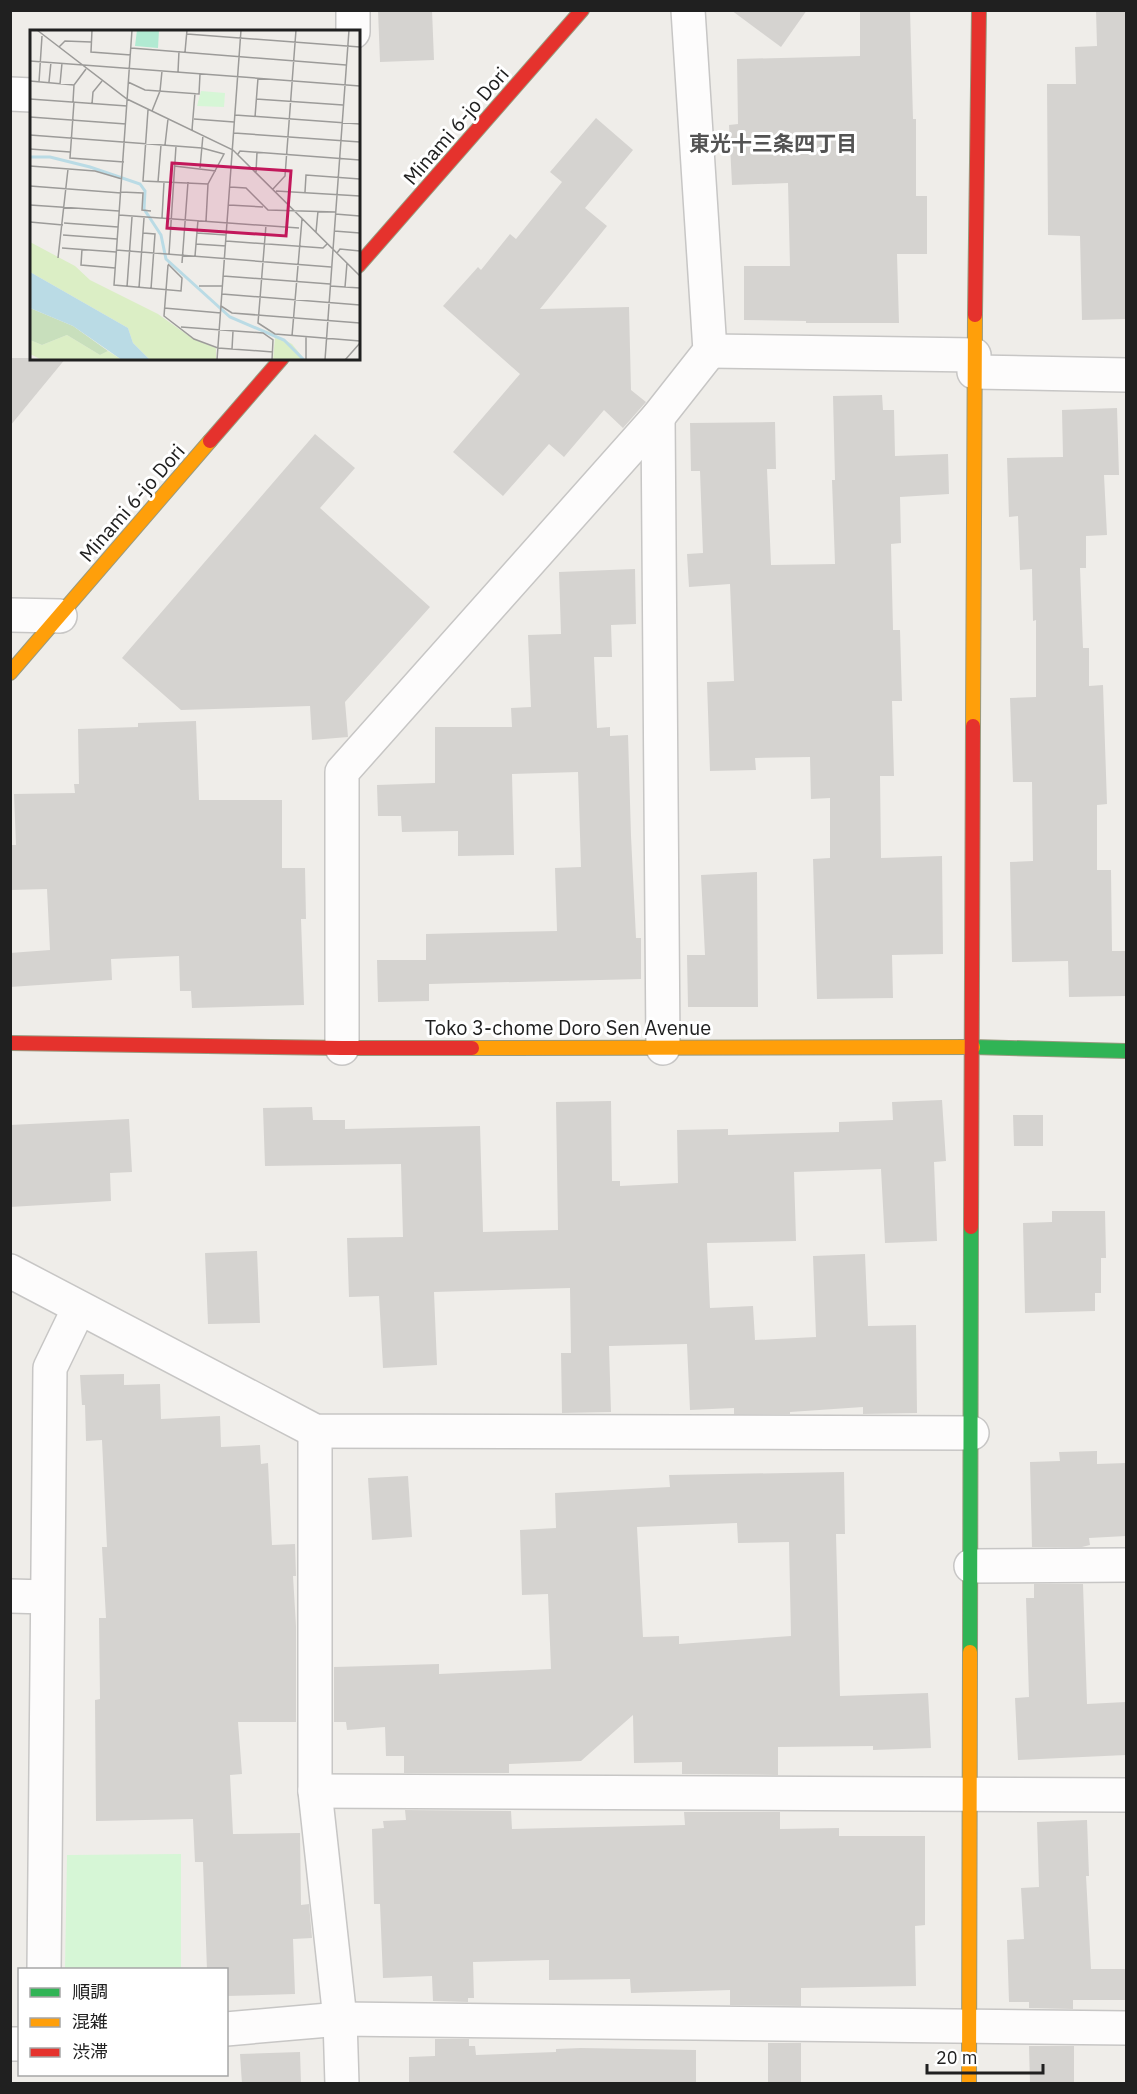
<svg xmlns="http://www.w3.org/2000/svg" width="1137" height="2094" font-family="'IBM Plex Sans','Noto Sans JP',sans-serif">
  <rect width="100%" height="100%" fill="#efede9"/>
  <!-- park -->
  <path fill="#d6f6d6" d="M 181,1854 L 181,1969 L 65,1969 L 67,1855 Z"/>
  <!-- building -->
  <g fill="#d5d3d0" fill-rule="evenodd">
    <path d="M 378,10 L 432,10 L 434,60 L 380,62 Z"/>
    <path d="M 731,10 L 807,10 L 781,47 Z"/>
    <path d="M 860,10 L 910,10 L 913,119 L 916,119 L 916,196 L 927,196 L 927,254 L 897,254 L 899,323 L 806,323 L 806,321 L 744,320 L 744,266 L 790,266 L 788,183 L 732,185 L 729,125 L 738,124 L 737,59 L 860,56 Z"/>
    <path d="M 1096,10 L 1126,10 L 1126,319 L 1082,320 L 1080,236 L 1048,235 L 1047,84 L 1076,84 L 1075,47 L 1097,46 Z"/>
    <path d="M 596,118 L 633,150 L 585,208 L 607,226 L 540,309 L 629,307 L 631,390 L 646,402 L 623,428 L 604,410 L 564,457 L 549,444 L 503,496 L 453,452 L 520,374 L 443,306 L 478,267 L 481,270 L 510,234 L 516,239 L 562,182 L 550,172 Z"/>
    <path d="M 10,358 L 66,358 L 10,426 Z"/>
    <path d="M 882,395 L 883,410 L 894,410 L 895,456 L 948,454 L 949,494 L 900,497 L 901,543 L 891,544 L 893,630 L 900,630 L 902,701 L 892,701 L 894,776 L 880,776 L 881,858 L 942,856 L 943,954 L 892,955 L 893,998 L 817,999 L 813,859 L 830,858 L 830,798 L 811,799 L 810,757 L 755,758 L 756,770 L 710,771 L 707,682 L 734,681 L 730,584 L 689,587 L 687,554 L 703,553 L 700,471 L 691,471 L 690,423 L 775,422 L 776,469 L 767,469 L 771,565 L 835,564 L 832,480 L 835,480 L 833,396 Z"/>
    <path d="M 1117,408 L 1119,475 L 1104,475 L 1107,535 L 1086,536 L 1086,568 L 1080,568 L 1083,648 L 1089,648 L 1089,686 L 1103,685 L 1107,804 L 1097,805 L 1097,870 L 1111,870 L 1112,951 L 1126,951 L 1126,996 L 1069,997 L 1068,961 L 1012,962 L 1010,862 L 1033,861 L 1032,782 L 1013,782 L 1010,698 L 1036,697 L 1036,620 L 1033,621 L 1032,569 L 1020,570 L 1018,516 L 1009,517 L 1007,458 L 1063,457 L 1062,410 Z"/>
    <path d="M 315,434 L 355,468 L 320,508 L 430,607 L 345,702 L 348,737 L 312,740 L 310,706 L 181,710 L 122,658 Z"/>
    <path d="M 635,569 L 636,624 L 611,625 L 612,657 L 594,657 L 597,728 L 610,727 L 610,736 L 628,735 L 631,836 L 636,938 L 641,938 L 641,979 L 429,984 L 429,1001 L 378,1002 L 377,960 L 426,960 L 426,934 L 557,931 L 555,868 L 581,867 L 578,772 L 512,774 L 514,855 L 458,856 L 458,831 L 402,832 L 401,816 L 378,816 L 377,785 L 435,783 L 435,727 L 512,727 L 511,708 L 531,707 L 528,635 L 561,634 L 559,572 Z"/>
    <path d="M 196,721 L 199,800 L 282,800 L 282,868 L 305,868 L 306,919 L 301,919 L 304,1005 L 192,1008 L 191,991 L 180,991 L 179,956 L 111,959 L 112,980 L 10,987 L 10,953 L 50,950 L 47,889 L 10,890 L 10,845 L 16,845 L 14,794 L 75,793 L 74,784 L 79,784 L 78,729 L 138,727 L 138,723 Z"/>
    <path d="M 757,872 L 758,1007 L 688,1007 L 687,955 L 705,955 L 701,875 Z"/>
    <path d="M 942,1100 L 946,1161 L 934,1162 L 937,1241 L 885,1243 L 881,1169 L 794,1172 L 796,1241 L 707,1243 L 710,1308 L 753,1306 L 755,1340 L 816,1337 L 813,1256 L 865,1254 L 868,1326 L 916,1325 L 917,1413 L 863,1414 L 863,1407 L 790,1412 L 790,1414 L 734,1414 L 734,1408 L 690,1410 L 687,1344 L 609,1346 L 611,1412 L 562,1413 L 561,1353 L 571,1353 L 570,1288 L 434,1292 L 437,1365 L 383,1368 L 379,1296 L 349,1297 L 347,1238 L 403,1237 L 401,1164 L 265,1166 L 263,1108 L 312,1107 L 313,1120 L 345,1120 L 345,1129 L 480,1126 L 483,1232 L 558,1230 L 556,1102 L 611,1101 L 612,1181 L 620,1181 L 620,1186 L 678,1183 L 677,1130 L 728,1129 L 728,1135 L 839,1132 L 839,1122 L 893,1120 L 892,1102 Z"/>
    <path d="M 1013,1115 L 1043,1115 L 1043,1146 L 1014,1146 Z"/>
    <path d="M 129,1119 L 132,1172 L 110,1173 L 111,1201 L 10,1207 L 10,1125 Z"/>
    <path d="M 1052,1211 L 1105,1211 L 1106,1258 L 1101,1258 L 1101,1293 L 1095,1293 L 1095,1311 L 1025,1313 L 1023,1223 L 1052,1222 Z"/>
    <path d="M 257,1251 L 260,1323 L 208,1324 L 205,1253 Z"/>
    <path d="M 124,1374 L 124,1385 L 160,1384 L 161,1419 L 220,1416 L 221,1447 L 260,1445 L 261,1464 L 268,1463 L 272,1545 L 295,1544 L 296,1576 L 293,1576 L 296,1626 L 296,1722 L 238,1722 L 242,1774 L 230,1775 L 233,1834 L 300,1833 L 301,1905 L 309,1904 L 312,1938 L 293,1939 L 295,1994 L 226,1996 L 226,1970 L 207,1970 L 203,1862 L 195,1862 L 193,1819 L 96,1821 L 95,1700 L 100,1699 L 99,1618 L 106,1618 L 102,1547 L 107,1547 L 102,1440 L 86,1441 L 85,1405 L 82,1405 L 80,1375 Z"/>
    <path d="M 1097,1451 L 1097,1464 L 1126,1463 L 1126,1536 L 1089,1538 L 1090,1545 L 1082,1547 L 1032,1547 L 1030,1462 L 1060,1461 L 1059,1452 Z"/>
    <path d="M 844,1472 L 845,1534 L 836,1534 L 840,1696 L 928,1693 L 931,1748 L 873,1750 L 873,1746 L 778,1747 L 778,1775 L 682,1774 L 682,1762 L 634,1763 L 633,1715 L 581,1761 L 509,1764 L 509,1773 L 404,1773 L 404,1756 L 386,1756 L 385,1727 L 347,1730 L 346,1722 L 334,1722 L 334,1667 L 439,1664 L 439,1674 L 551,1669 L 548,1594 L 522,1595 L 520,1530 L 556,1528 L 555,1493 L 670,1487 L 669,1475 ZM 737,1523 L 738,1543 L 789,1542 L 791,1636 L 679,1644 L 679,1636 L 643,1637 L 637,1527 Z"/>
    <path d="M 408,1476 L 412,1537 L 372,1540 L 368,1478 Z"/>
    <path d="M 1034,1584 L 1083,1584 L 1087,1704 L 1126,1702 L 1126,1755 L 1018,1760 L 1015,1698 L 1029,1697 L 1026,1598 L 1034,1598 Z"/>
    <path d="M 405,1810 L 511,1811 L 512,1829 L 685,1825 L 684,1812 L 780,1812 L 780,1829 L 839,1828 L 839,1836 L 925,1836 L 925,1925 L 915,1926 L 916,1986 L 801,1988 L 801,2006 L 730,2005 L 730,1990 L 631,1993 L 630,1979 L 549,1980 L 549,1960 L 473,1962 L 474,1998 L 468,1998 L 468,2002 L 433,2001 L 432,1976 L 383,1978 L 380,1904 L 374,1904 L 372,1829 L 384,1828 L 383,1821 L 406,1820 Z"/>
    <path d="M 1087,1820 L 1089,1876 L 1086,1876 L 1091,1969 L 1126,1969 L 1126,2000 L 1073,2000 L 1073,2009 L 1029,2008 L 1029,2002 L 1009,2002 L 1007,1940 L 1024,1939 L 1021,1888 L 1039,1887 L 1037,1822 Z"/>
    <path d="M 435,2039 L 469,2039 L 469,2046 L 475,2046 L 476,2055 L 556,2052 L 556,2049 L 581,2048 L 696,2050 L 696,2084 L 409,2084 L 409,2057 L 435,2056 Z"/>
    <rect x="768" y="2043" width="33" height="41"/>
    <path d="M 1029,2046 L 1074,2046 L 1074,2084 L 1030,2084 Z"/>
    <path d="M 300,2052 L 301,2084 L 242,2084 L 240,2054 Z"/>
  </g>
  <g fill="none" stroke-linecap="round" stroke-linejoin="round">
    <defs>
      <g id="street">
        <path d="M 353,10 L 353,32"/>
        <path d="M 10,94 L 32,95"/>
        <path d="M 710,351 L 974,355"/>
        <path d="M 974,372 L 1126,375"/>
        <path d="M 658,417 L 663,1048"/>
        <path d="M 10,615 L 60,616"/>
        <path d="M 342,1048 L 342,772 L 658,417 L 710,351 L 688,10"/>
        <path d="M 10,1271 L 315,1431 L 972,1433"/>
        <path d="M 315,1431 L 315,1791 L 340,2019 L 342,2084"/>
        <path d="M 971,1566 L 1126,1565"/>
        <path d="M 10,1596 L 47,1597"/>
        <path d="M 315,1791 L 1126,1795"/>
        <path d="M 44,1970 L 50,1368 L 79,1308"/>
        <path d="M 226,2029 L 340,2019 L 1126,2028"/>
        <path d="M 10,2044 L 20,2044"/>
      </g>
      <g id="fast">
        <path d="M 973,1047 L 1126,1051"/>
        <path d="M 970,1652 L 971,1227"/>
      </g>
      <g id="slow">
        <path d="M 10,673 L 210,441"/>
        <path d="M 973,726 L 975,315"/>
        <path d="M 472,1048 L 973,1047"/>
        <path d="M 969,2084 L 970,1652"/>
      </g>
      <g id="jam">
        <path d="M 358,266 L 582,10"/>
        <path d="M 975,315 L 979,10"/>
        <path d="M 210,441 L 282,358"/>
        <path d="M 10,1043 L 342,1048 L 472,1048"/>
        <path d="M 971,1227 L 973,726"/>
      </g>
    </defs>
    <!-- street casing -->
    <use href="#street" stroke="#c7c6c5" stroke-width="36"/>
    <!-- fast casing -->
    <use href="#fast" stroke="#989a7f" stroke-width="16"/>
    <!-- slow casing -->
    <use href="#slow" stroke="#989a7f" stroke-width="16"/>
    <!-- jam casing -->
    <use href="#jam" stroke="#989a7f" stroke-width="16"/>
    <!-- street -->
    <use href="#street" stroke="#fdfcfc" stroke-width="33"/>
    <!-- fast -->
    <use href="#fast" stroke="#30b455" stroke-width="14"/>
    <!-- slow -->
    <use href="#slow" stroke="#ff9f0a" stroke-width="14"/>
    <!-- jam -->
    <use href="#jam" stroke="#e5322d" stroke-width="14"/>
  </g>
  <g text-anchor="middle" stroke-width="6" stroke-linejoin="round" paint-order="stroke">
    <!-- street labels -->
    <g font-size="20" fill="#202020" stroke="#fff">
      <text transform="translate(456 126) rotate(-49)" y="7">Minami 6-jo Dori</text>
      <text transform="translate(132 503) rotate(-49)" y="7">Minami 6-jo Dori</text>
      <text x="568" y="1035">Toko 3-chome Doro Sen Avenue</text>
    </g>
    <!-- neighbourhood labels -->
    <g font-size="21" font-weight="bold" fill="#535353" stroke="#fff">
      <text x="773" y="151">東光十三条四丁目</text>
    </g>
  </g>
  <!-- overview -->
  <g transform="translate(30 30)">
    <rect width="330" height="330" fill="#efede9"/>
    <path d="M 0,212 L 45,236 L 60,250 L 128,284 L 163,309 L 186,318 L 186,330 L 120,330 L 103,313 L 98,298 L 0,242 ZM 236,300 L 262,314 L 275,330 L 243,330 L 245,308 ZM 37,305 L 70,325 L 78,321 L 92,330 L 12,330 L 0,324 L 0,310 L 12,315 Z" fill="#dbeec5"/>
    <path d="M 0,278 L 43,296 L 78,321 L 70,325 L 37,305 L 12,315 L 0,310 Z" fill="#c8dfbc"/>
    <path d="M 171,61 L 195,63 L 194,77 L 167,76 Z" fill="#d6f6d6"/>
    <path d="M 107,0 L 129,0 L 128,18 L 105,16 Z" fill="#b1ead2"/>
    <path d="M 0,242 L 98,298 L 103,313 L 120,330 L 92,330 L 43,296 L 0,278 Z" fill="#badbe5"/>
    <path fill="none" stroke="#badbe5" stroke-width="3" d="M 0,127 L 20,127 L 60,137 L 110,154 L 115,161 L 114,179 L 131,205 L 136,229 L 200,287 L 254,310 L 274,330"/>
    <path fill="none" stroke="#9c9b99" stroke-width="1.5" d="M 7,0 L 97,69 L 203,120 L 330,246M 62,0 L 61,22 L 101,25M 102,0 L 84,255 L 151,261 L 152,248 L 138,234M 157,4 L 330,17M 29,17 L 35,11 L 61,12M 101,18 L 316,35M 155,22 L 157,0M 0,31 L 330,56M 148,42 L 149,21M 0,51 L 44,55M 9,52 L 12,6M 19,52 L 21,32M 98,52 L 115,60 L 169,64 L 170,44M 30,54 L 32,33M 0,69 L 97,76M 226,69 L 313,75M 43,72 L 44,55 L 56,39M 44,72 L 40,128 L 94,132M 62,74 L 63,62 L 72,51M 118,80 L 113,151 L 178,154M 122,81 L 130,61 L 132,41M 205,85 L 330,94M 0,87 L 96,94M 225,87 L 228,48M 164,89 L 204,92M 162,100 L 165,63M 204,103 L 330,112M 0,105 L 172,118 L 194,124 L 178,154 L 176,191M 135,115 L 138,89M 0,119 L 40,122M 208,124 L 210,121 L 330,130M 0,136 L 65,141 L 92,149M 144,136 L 186,141M 170,138 L 173,105M 226,142 L 227,122M 128,152 L 131,115M 0,156 L 91,163M 200,157 L 216,158 L 238,180 L 305,182M 243,159 L 255,146 L 266,0M 246,161 L 330,166M 91,162 L 113,163 L 112,180 L 121,181M 275,162 L 276,145 L 330,149M 0,175 L 89,181M 199,175 L 233,177M 305,184 L 330,186M 89,185 L 269,198M 132,188 L 134,152M 0,192 L 33,195M 34,193 L 88,197M 236,195 L 228,293 L 245,304 L 330,311M 304,201 L 330,203M 286,202 L 288,181M 113,203 L 125,204 L 121,259M 167,203 L 196,205M 33,205 L 87,209M 196,211 L 293,218 L 297,214M 166,214 L 196,216M 32,218 L 86,222M 52,219 L 51,235 L 85,238M 86,220 L 301,237M 307,223 L 310,219 L 330,221M 139,224 L 146,116M 165,226 L 168,190M 28,228 L 38,139M 152,233 L 158,152M 138,235 L 134,286 L 164,309 L 188,318 L 243,322M 193,246 L 300,254M 169,256 L 193,256M 300,256 L 330,258M 97,257 L 102,187M 315,257 L 317,233M 109,258 L 114,188M 192,264 L 330,275M 191,276 L 202,283 L 330,293M 134,278 L 191,283M 151,297 L 233,303 L 243,310 L 242,330M 262,306 L 272,189M 202,319 L 203,301M 187,330 L 211,0M 276,330 L 276,307M 295,330 L 319,0M 315,330 L 330,313"/>
    <path fill="#c2185b" fill-opacity="0.15" stroke="#c2185b" stroke-width="3" d="M 142,133 L 261,141 L 256,206 L 137,198 Z"/>
    <rect width="330" height="330" fill="none" stroke="#202020" stroke-width="3"/>
  </g>
  <!-- border -->
  <rect width="1137" height="2094" fill="none" stroke="#202020" stroke-width="24"/>
  <!-- legend -->
  <rect x="18" y="1968" width="210" height="108" fill="#ffffff" stroke="#a6a6a6" stroke-width="1.5"/>
  <rect x="30" y="1988" width="30" height="9" fill="#30b455" stroke="#a6a6a6" stroke-width="1.5"/>
  <text x="72" y="1998" font-size="18" fill="#202020">順調</text>
  <rect x="30" y="2018" width="30" height="9" fill="#ff9f0a" stroke="#a6a6a6" stroke-width="1.5"/>
  <text x="72" y="2028" font-size="18" fill="#202020">混雑</text>
  <rect x="30" y="2048" width="30" height="9" fill="#e5322d" stroke="#a6a6a6" stroke-width="1.5"/>
  <text x="72" y="2058" font-size="18" fill="#202020">渋滞</text>
  <!-- scale -->
  <path d="M927 2064v9h116v-9" fill="none" stroke="#202020" stroke-width="3"/>
  <text x="936" y="2064" font-size="18" fill="#202020" stroke="#ffffff" stroke-width="4.5" paint-order="stroke">20 m</text>
</svg>
